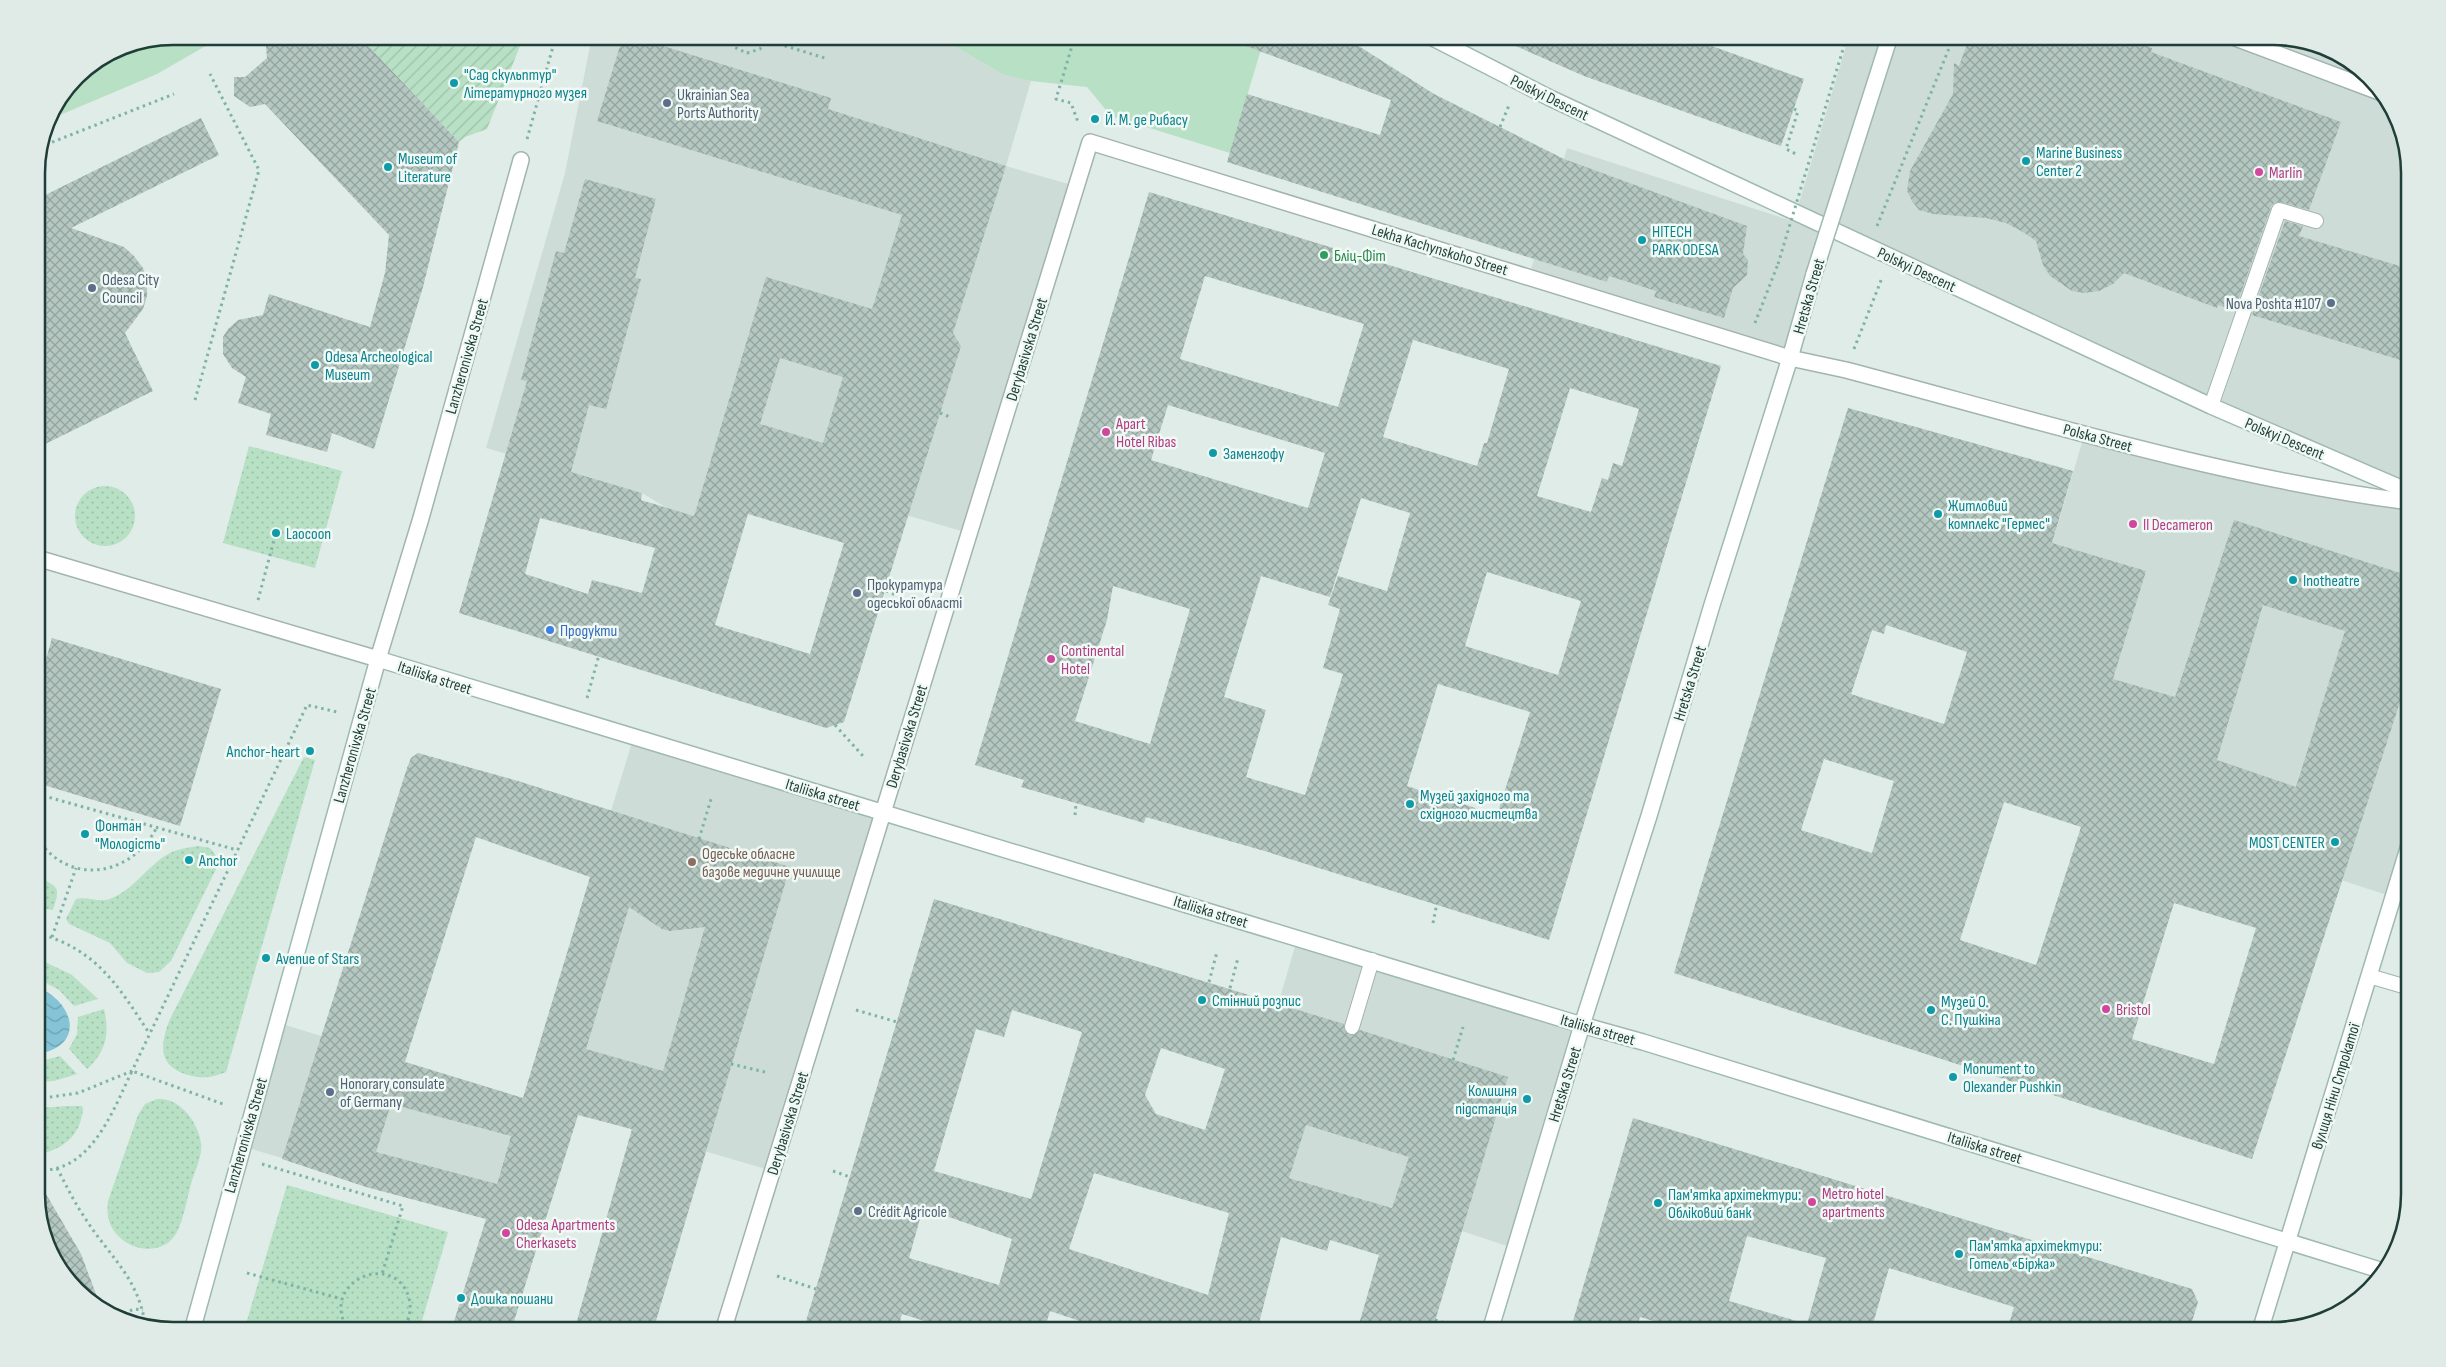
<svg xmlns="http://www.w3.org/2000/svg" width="2446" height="1367" font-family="'Sofia Sans Condensed',sans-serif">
  <defs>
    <pattern id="grass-dots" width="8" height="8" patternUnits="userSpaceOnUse" patternTransform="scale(1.25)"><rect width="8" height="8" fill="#b7e0c5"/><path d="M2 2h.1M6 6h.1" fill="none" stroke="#9dc1aa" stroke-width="1.8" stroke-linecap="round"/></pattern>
    <pattern id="garden-furrows" width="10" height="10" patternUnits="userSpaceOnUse" patternTransform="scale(1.25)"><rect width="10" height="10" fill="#b7e0c5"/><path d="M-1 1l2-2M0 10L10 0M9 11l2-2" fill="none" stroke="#9dc1aa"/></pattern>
    <pattern id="water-waves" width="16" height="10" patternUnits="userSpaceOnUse" patternTransform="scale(1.25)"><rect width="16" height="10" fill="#84c4d6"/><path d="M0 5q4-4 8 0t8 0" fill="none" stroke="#6ba1af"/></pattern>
    <pattern id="building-cross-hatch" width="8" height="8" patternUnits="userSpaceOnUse" patternTransform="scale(1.25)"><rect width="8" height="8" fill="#b5c7c1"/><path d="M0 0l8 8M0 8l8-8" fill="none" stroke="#93a39e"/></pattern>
  </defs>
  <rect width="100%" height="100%" fill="#e0ece8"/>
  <!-- built -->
  <g fill="#cedcd7">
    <path d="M 592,36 L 937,36 L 1004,75 L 1031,81 L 1006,166 L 1072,185 L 965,532 L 711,459 L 694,516 L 667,508 L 642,493 L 486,448 L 565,173 Z"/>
    <path d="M 1849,36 L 2227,36 L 2387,97 L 2409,164 L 2410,489 L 1797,210 Z"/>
    <path d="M 2241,36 L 2273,36 L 2341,54 L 2377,88 Z"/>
    <path d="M 1567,148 L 1823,231 L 1786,352 L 1529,276 Z"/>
    <path d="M 2083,439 L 2410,502 L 2410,837 L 2390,896 L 2341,880 L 2028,625 Z"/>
    <path d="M 633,739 L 875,816 L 769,1170 L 523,1098 L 486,1219 L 245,1147 L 279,1023 L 523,1098 Z"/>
    <path d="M 1296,943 L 1580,1026 L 1510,1247 L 1392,1208 L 1232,1161 Z"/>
  </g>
  <!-- grass -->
  <g fill="url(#grass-dots)">
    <path d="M 249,446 L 342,471 L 315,568 L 223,543 Z"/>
    <circle cx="105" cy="516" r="30"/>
    <path d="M 304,757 L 315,760 L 226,1072 C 212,1078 202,1079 188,1075 C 157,1066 160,1044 170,1019 Z"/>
    <path d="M 198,846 L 210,848 L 217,857 L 216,869 L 171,961 L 159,972 L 147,973 L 127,963 L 110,943 L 69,924 L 66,919 L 76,899 C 87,896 98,903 110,899 C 132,891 146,868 165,856 C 175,849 186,848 198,846 Z"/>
    <path d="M 37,872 C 54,891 63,880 53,910 L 37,908 Z"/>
    <path d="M 39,959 L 72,975 L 98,999 L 74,1006 L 59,990 L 37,978 Z"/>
    <path d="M 104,1009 C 110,1034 106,1052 87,1069 L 69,1049 L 77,1034 L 78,1017 Z"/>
    <path d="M 60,1056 L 77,1074 L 54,1081 L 37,1082 L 37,1062 Z"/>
    <path d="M 157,1099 C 180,1097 198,1122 201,1143 C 203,1155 194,1173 191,1184 C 187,1199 184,1218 177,1232 C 167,1252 141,1253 124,1241 C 110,1230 106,1218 108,1201 L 138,1115 L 145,1104 Z"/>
    <path d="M 69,1106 L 82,1106 L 83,1109 C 80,1137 63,1149 37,1155 L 37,1108 Z"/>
    <path d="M 287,1185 L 448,1232 L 419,1331 L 270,1331 L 246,1324 Z"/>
  </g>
  <!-- park -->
  <g fill="#b7e0c5">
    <path d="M 173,36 L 223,36 L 157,74 L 46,121 L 76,76 L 121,47 Z"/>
    <path d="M 937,36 L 1265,36 L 1230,153 L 1111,116 L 1087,87 L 1031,81 L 1004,75 Z"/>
  </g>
  <!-- garden -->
  <path fill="url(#garden-furrows)" d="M 359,36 L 524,36 L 487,129 L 465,137 L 459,142 Z"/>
  <!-- water -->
  <path fill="url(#water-waves)" d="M 37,987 C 75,1002 86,1047 37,1054 Z"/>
  <!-- building -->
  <g fill="url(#building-cross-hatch)" fill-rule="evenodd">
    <path d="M 265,36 L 359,36 L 459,142 L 423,287 L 374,449 L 332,433 L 327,452 L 266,435 L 271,414 L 238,403 L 246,377 L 232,368 L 223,354 L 223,337 L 228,329 L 238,320 L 263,315 L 269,294 L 370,327 L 385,273 L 389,235 L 265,104 L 250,107 L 234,96 L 234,77 L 245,77 L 267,58 Z"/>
    <path d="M 623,36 L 631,36 L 831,98 L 828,109 L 1006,166 L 953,333 L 961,346 L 844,722 L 826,728 L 459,613 L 527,381 L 521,380 L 556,251 L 564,253 L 585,179 L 656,199 L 635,278 L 641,279 L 606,409 L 589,405 L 571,472 L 642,493 L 641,500 L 694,516 L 766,277 L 872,309 L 902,215 L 597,121 ZM 780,358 L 843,377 L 823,443 L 760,424 ZM 748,514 L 844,543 L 810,654 L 715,625 ZM 540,518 L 655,548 L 642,593 L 592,580 L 588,594 L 525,574 Z"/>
    <path d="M 1227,36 L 1343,36 L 1434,94 L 1564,159 L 1747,226 L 1743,254 L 1748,260 L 1747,275 L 1733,288 L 1724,318 L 1654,297 L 1656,291 L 1609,276 L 1607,282 L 1227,162 L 1247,94 L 1380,135 L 1391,100 L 1227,39 Z"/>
    <path d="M 1493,36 L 1684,36 L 1804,79 L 1781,146 L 1584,76 Z"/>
    <path d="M 1970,36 L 2121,36 L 2152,48 L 2151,52 L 2341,122 L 2309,210 L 2281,202 L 2274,203 L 2271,207 L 2235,310 L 2218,305 L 2217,308 L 2124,273 L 2113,284 L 2099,291 L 2084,293 L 2072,291 L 2050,276 L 2043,265 L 2036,241 L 2023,232 L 2006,223 L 1986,218 L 1933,214 L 1919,210 L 1912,201 L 1907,191 L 1910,171 L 1953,94 L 1954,63 L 1959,66 Z"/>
    <path d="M 201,118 L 219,155 L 71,228 L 124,247 L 134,256 L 143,268 L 147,281 L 147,296 L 143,309 L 125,333 L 153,391 L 37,448 L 37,199 Z"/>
    <path d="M 1149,192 L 1721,366 L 1549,940 L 1268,852 L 1146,817 L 1144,823 L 1021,787 L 1024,780 L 975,765 ZM 1205,276 L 1364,324 L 1338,407 L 1180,359 ZM 1413,340 L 1509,369 L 1487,443 L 1484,443 L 1477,466 L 1383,437 ZM 1570,388 L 1639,409 L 1622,466 L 1613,463 L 1608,480 L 1602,478 L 1591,512 L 1537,496 ZM 1168,405 L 1325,453 L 1308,508 L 1151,460 ZM 1361,498 L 1410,513 L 1387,591 L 1338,576 L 1328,605 L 1340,609 L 1323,668 L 1343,674 L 1305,795 L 1246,777 L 1266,710 L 1224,697 L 1261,576 L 1330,597 ZM 1487,572 L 1581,601 L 1558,675 L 1465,646 ZM 1113,586 L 1190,609 L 1150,744 L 1075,721 L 1107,620 ZM 1438,684 L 1530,712 L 1497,815 L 1407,786 Z"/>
    <path d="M 2285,221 L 2303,226 L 2299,236 L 2410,269 L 2410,363 L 2252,315 Z"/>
    <path d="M 1848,408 L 2073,471 L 2052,543 L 2146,571 L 2113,679 L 2175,697 L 2234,520 L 2410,576 L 2410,671 L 2252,1159 L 1674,973 ZM 2263,605 L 2345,631 L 2296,787 L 2217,760 ZM 1886,625 L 1967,652 L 1944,724 L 1851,694 L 1872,630 L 1884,634 ZM 1824,759 L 1894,781 L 1872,853 L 1801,830 ZM 2004,802 L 2081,827 L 2036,965 L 1960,940 ZM 2174,903 L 2256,928 L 2214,1064 L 2132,1039 Z"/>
    <path d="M 52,638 L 221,689 L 180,826 L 37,783 L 37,691 Z"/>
    <path d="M 418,753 L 518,781 L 790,867 L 653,1331 L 574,1331 L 632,1129 L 578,1115 L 511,1331 L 451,1331 L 486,1219 L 366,1187 L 282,1159 L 407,768 L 411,758 ZM 476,837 L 590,877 L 523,1098 L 405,1062 ZM 629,907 L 662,929 L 670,931 L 705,927 L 663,1071 L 586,1049 ZM 391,1104 L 511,1136 L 497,1184 L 376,1152 Z"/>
    <path d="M 934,899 L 1344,1024 L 1344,1029 L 1349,1035 L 1354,1035 L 1360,1030 L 1508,1077 L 1432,1331 L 1357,1331 L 1379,1255 L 1330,1240 L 1327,1251 L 1281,1237 L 1257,1331 L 1109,1331 L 1050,1311 L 1044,1331 L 957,1331 L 902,1314 L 897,1331 L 803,1331 ZM 1012,1010 L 1082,1032 L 1031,1199 L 934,1171 L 976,1029 L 1004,1037 ZM 1161,1048 L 1225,1069 L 1205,1130 L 1156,1114 L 1145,1095 ZM 1306,1125 L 1409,1157 L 1392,1208 L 1289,1178 ZM 1094,1173 L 1229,1213 L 1208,1295 L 1069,1249 ZM 923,1208 L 1012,1239 L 999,1285 L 909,1258 Z"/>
    <path d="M 1633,1118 L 2192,1289 L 2198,1302 L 2189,1331 L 2007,1331 L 2014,1307 L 1889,1268 L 1871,1331 L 1687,1331 L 1640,1317 L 1636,1331 L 1570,1331 ZM 1747,1236 L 1826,1258 L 1807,1324 L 1729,1301 Z"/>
    <path d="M 46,1194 L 81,1254 L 102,1310 L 59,1270 L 37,1203 L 37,1198 Z"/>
  </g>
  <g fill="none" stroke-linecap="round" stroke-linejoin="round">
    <defs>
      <g id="lane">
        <path d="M 2211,406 L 2279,210 L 2316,221"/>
        <path d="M 2369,976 L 2410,988"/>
        <path d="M 1352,1027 L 1372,960"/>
      </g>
      <g id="street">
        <path d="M 2230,36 L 2382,93"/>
        <path d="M 37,558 L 378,659 L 421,518 L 521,160"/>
        <path d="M 723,1331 L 1090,142 L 1790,358 L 1846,370 C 2032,419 2218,477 2410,502"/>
      </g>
      <g id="secondary">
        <path d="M 1429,36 L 1550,98 L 2211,406 L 2410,492"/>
        <path d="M 192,1331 L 378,659 L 1582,1025 L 1643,1042 L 2383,1271"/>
        <path d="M 1490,1331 L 1582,1025 L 1649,816 L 1712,605 L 1790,358 L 1814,274"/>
        <path d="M 2260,1331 L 2410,842"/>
      </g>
    </defs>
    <!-- lane casing -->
    <use href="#lane" stroke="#a2b4b0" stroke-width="16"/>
    <!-- street casing -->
    <use href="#street" stroke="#a2b4b0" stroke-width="18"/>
    <!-- secondary casing -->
    <use href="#secondary" stroke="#9eb9b1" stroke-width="18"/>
    <!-- path -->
    <g stroke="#7eb3a6" stroke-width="3" stroke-dasharray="2.5 4" stroke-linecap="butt">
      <path d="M 730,36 L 734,47 L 747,53 L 760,49 L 768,36"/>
      <path d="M 1075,36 L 1056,99 L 1071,103 L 1078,122"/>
      <path d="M 766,40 L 828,59"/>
      <path d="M 1357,45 L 1362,36"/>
      <path d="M 1794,109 L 1798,111 L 1786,149 L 1796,154"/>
      <path d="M 1500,127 L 1510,103"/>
      <path d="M 527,139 L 556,36"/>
      <path d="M 40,147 L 174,94"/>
      <path d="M 1877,226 L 1954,36"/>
      <path d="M 1755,323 L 1778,264"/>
      <path d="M 1854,349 L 1882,278"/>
      <path d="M 195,400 L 259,170 L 210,74"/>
      <path d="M 940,413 L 952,418"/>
      <path d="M 886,591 L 896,595"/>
      <path d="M 258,600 L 274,540"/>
      <path d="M 587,698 L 599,655"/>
      <path d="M 835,725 L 863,756"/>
      <path d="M 37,794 L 237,850"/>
      <path d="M 1075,815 L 1076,804"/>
      <path d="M 37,838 C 69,887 131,877 157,827"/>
      <path d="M 699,839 L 712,796"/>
      <path d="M 1433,923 L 1437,903"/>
      <path d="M 37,933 C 96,949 117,984 149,1033"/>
      <path d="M 52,937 L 76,868"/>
      <path d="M 1209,982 L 1217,952"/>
      <path d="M 1230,988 L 1238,958"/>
      <path d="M 856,1010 L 897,1022"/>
      <path d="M 1453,1060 L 1463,1027"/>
      <path d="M 731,1064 L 765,1072"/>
      <path d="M 37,1099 L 78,1093 L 132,1071 L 307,705 L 337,712"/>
      <path d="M 262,1164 L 403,1206 L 382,1274"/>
      <path d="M 57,1168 C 66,1185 74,1202 85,1218 C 109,1256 137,1276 145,1323"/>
      <path d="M 37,1170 C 91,1174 113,1110 132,1071 L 223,1104"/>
      <path d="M 833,1171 L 850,1177"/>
      <path d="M 247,1273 L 342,1299"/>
      <path d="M 777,1276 L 816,1289"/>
      <path d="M 118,1316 L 134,1309 L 143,1310"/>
      <path d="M 1435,1320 L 1459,1327"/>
      <path d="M 349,1331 C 316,1283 394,1248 409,1298 C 412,1310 409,1321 402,1331"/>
    </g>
    <!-- lane -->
    <use href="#lane" stroke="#fff" stroke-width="14"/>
    <!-- street -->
    <use href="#street" stroke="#fff" stroke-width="15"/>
    <!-- secondary -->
    <use href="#secondary" stroke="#fff" stroke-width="15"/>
    <defs>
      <path id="secondary-bridge" d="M 1814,274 L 1890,36"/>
    </defs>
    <!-- secondary-bridge casing -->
    <use href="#secondary-bridge" stroke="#9eb9b1" stroke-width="18" stroke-linecap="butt"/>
    <!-- path-bridge -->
    <path stroke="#7eb3a6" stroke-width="3" stroke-dasharray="2.5 4" stroke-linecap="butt" d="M 1778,264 L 1847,36"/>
    <!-- secondary-bridge -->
    <use href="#secondary-bridge" stroke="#fff" stroke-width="15"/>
  </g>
  <!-- markers -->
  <g fill="#0f9aa8" stroke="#f1f9f5" stroke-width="2">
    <circle cx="454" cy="83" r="5"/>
    <circle cx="1095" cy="119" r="5"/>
    <circle cx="2026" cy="161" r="5"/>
    <circle cx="388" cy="167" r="5"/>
    <circle cx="1642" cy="240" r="5"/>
    <circle cx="315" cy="365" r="5"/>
    <circle cx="1213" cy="453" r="5"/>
    <circle cx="1938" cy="514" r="5"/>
    <circle cx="276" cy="533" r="5"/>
    <circle cx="2293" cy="580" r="5"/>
    <circle cx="310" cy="751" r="5"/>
    <circle cx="1410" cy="804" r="5"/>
    <circle cx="85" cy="834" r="5"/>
    <circle cx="2335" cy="842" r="5"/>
    <circle cx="189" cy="860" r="5"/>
    <circle cx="266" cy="958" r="5"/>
    <circle cx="1202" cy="1000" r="5"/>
    <circle cx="1931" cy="1010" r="5"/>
    <circle cx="1953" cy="1077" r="5"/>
    <circle cx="1527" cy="1099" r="5"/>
    <circle cx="1658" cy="1203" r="5"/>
    <circle cx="1959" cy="1254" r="5"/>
    <circle cx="461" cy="1298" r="5"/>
  </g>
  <g fill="#5c6f8a" stroke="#f1f9f5" stroke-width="2">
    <circle cx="667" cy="103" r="5"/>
    <circle cx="92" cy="288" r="5"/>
    <circle cx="2331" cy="303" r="5"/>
    <circle cx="857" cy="593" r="5"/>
    <circle cx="330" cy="1092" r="5"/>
    <circle cx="858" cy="1211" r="5"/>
  </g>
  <g fill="#d1479c" stroke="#f1f9f5" stroke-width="2">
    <circle cx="2259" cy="172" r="5"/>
    <circle cx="1106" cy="432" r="5"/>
    <circle cx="2133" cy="524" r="5"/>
    <circle cx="1051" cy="659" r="5"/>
    <circle cx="2106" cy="1009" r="5"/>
    <circle cx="1812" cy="1202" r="5"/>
    <circle cx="506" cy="1233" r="5"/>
  </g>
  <circle fill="#2e9e5b" stroke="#f1f9f5" stroke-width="2" cx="1324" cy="255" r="5"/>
  <circle fill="#3f7fe0" stroke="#f1f9f5" stroke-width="2" cx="550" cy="630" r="5"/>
  <circle fill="#8d6e63" stroke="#f1f9f5" stroke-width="2" cx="692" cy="862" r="5"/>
  <g text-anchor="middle" stroke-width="5" stroke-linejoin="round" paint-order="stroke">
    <!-- culture labels -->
    <g font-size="16" fill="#0d838f" stroke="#f1f9f5" text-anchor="start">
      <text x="464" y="80">"Сад скульптур"<tspan x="464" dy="18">Літературного музея</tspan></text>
      <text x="1105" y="125">Й. М. де Рибасу</text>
      <text x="2036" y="158">Marine Business<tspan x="2036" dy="18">Center 2</tspan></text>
      <text x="398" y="164">Museum of<tspan x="398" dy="18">Literature</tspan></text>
      <text x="1652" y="237">HITECH<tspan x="1652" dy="18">PARK ODESA</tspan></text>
      <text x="325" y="362">Odesa Archeological<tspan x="325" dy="18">Museum</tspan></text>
      <text x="1223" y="459">Заменгофу</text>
      <text x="1948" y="511">Житловий<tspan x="1948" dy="18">комплекс "Гермес"</tspan></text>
      <text x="286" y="539">Laocoon</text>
      <text x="2303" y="586">Inotheatre</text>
      <text x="300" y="757" text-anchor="end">Anchor-heart</text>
      <text x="1420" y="801">Музей західного та<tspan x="1420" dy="18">східного мистецтва</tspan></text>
      <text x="95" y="831">Фонтан<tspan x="95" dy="18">"Молодість"</tspan></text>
      <text x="2325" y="848" text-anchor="end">MOST CENTER</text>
      <text x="199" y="866">Anchor</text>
      <text x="276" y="964">Avenue of Stars</text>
      <text x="1212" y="1006">Стінний розпис</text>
      <text x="1941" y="1007">Музей О.<tspan x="1941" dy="18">С. Пушкіна</tspan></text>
      <text x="1963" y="1074">Monument to<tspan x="1963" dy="18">Olexander Pushkin</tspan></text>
      <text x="1517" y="1096" text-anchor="end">Колишня<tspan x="1517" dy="18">підстанція</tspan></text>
      <text x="1668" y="1200">Пам'ятка архітектури:<tspan x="1668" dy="18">Обліковий банк</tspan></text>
      <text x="1969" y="1251">Пам'ятка архітектури:<tspan x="1969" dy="18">Готель «Біржа»</tspan></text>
      <text x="471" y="1304">Дошка пошани</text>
    </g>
    <!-- service labels -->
    <g font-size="16" fill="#4e5e75" stroke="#f1f9f5" text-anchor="start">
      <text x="677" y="100">Ukrainian Sea<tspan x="677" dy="18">Ports Authority</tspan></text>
      <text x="102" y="285">Odesa City<tspan x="102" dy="18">Council</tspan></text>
      <text x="2321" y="309" text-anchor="end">Nova Poshta #107</text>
      <text x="867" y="590">Прокуратура<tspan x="867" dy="18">одеської області</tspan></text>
      <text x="340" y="1089">Honorary consulate<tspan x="340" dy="18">of Germany</tspan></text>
      <text x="868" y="1217">Crédit Agricole</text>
    </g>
    <!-- street labels -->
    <g font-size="16" fill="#1f3e38" stroke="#f1f9f5">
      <text transform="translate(1550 97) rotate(26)" y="6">Polskyi Descent</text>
      <text transform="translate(1440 249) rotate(17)" y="6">Lekha Kachynskoho Street</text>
      <text transform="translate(1917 269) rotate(25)" y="6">Polskyi Descent</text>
      <text transform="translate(1808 296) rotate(-74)" y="6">Hretska Street</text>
      <text transform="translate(1026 349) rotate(-73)" y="6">Derybasivska Street</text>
      <text transform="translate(466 356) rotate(-74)" y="6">Lanzheronivska Street</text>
      <text transform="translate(2098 437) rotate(15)" y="6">Polska Street</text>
      <text transform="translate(2285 438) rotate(23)" y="6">Polskyi Descent</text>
      <text transform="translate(435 677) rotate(18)" y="6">Italiiska street</text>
      <text transform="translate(1689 683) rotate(-73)" y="6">Hretska Street</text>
      <text transform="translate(906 736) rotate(-73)" y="6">Derybasivska Street</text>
      <text transform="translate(354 745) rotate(-74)" y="6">Lanzheronivska Street</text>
      <text transform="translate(823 794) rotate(17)" y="6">Italiiska street</text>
      <text transform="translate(1211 911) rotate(17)" y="6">Italiiska street</text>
      <text transform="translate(1598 1029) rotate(16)" y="6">Italiiska street</text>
      <text transform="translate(1564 1084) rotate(-73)" y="6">Hretska Street</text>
      <text transform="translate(2335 1086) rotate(-73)" y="6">вулиця Ніни Строкатої</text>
      <text transform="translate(787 1123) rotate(-73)" y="6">Derybasivska Street</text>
      <text transform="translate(245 1135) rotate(-74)" y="6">Lanzheronivska Street</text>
      <text transform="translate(1985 1147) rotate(17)" y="6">Italiiska street</text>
    </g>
    <!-- hotel labels -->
    <g font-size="16" fill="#b23c85" stroke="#f1f9f5" text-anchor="start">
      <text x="2269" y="178">Marlin</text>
      <text x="1116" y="429">Apart<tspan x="1116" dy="18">Hotel Ribas</tspan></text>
      <text x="2143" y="530">Il Decameron</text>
      <text x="1061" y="656">Continental<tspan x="1061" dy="18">Hotel</tspan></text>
      <text x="2116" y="1015">Bristol</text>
      <text x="1822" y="1199">Metro hotel<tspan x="1822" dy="18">apartments</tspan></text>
      <text x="516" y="1230">Odesa Apartments<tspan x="516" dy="18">Cherkasets</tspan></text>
    </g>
    <!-- leisure labels -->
    <g font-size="16" fill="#27864d" stroke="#f1f9f5" text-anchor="start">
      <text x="1334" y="261">Бліц-Фіт</text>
    </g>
    <!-- shop labels -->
    <g font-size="16" fill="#366cbe" stroke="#f1f9f5" text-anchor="start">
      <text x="560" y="636">Продукти</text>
    </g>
    <!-- education labels -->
    <g font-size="16" fill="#785e54" stroke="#f1f9f5" text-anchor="start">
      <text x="702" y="859">Одеське обласне<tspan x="702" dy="18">базове медичне училище</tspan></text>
    </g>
  </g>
  <!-- crop -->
  <path d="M0 0H2446V1367H0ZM173 45H2273A128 128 0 0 1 2401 173V1194A128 128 0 0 1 2273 1322H173A128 128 0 0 1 45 1194V173A128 128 0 0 1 173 45Z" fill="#e0eae6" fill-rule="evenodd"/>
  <path fill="none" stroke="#1f3e38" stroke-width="2.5" d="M173 45H2273A128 128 0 0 1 2401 173V1194A128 128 0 0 1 2273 1322H173A128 128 0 0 1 45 1194V173A128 128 0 0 1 173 45Z"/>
</svg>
